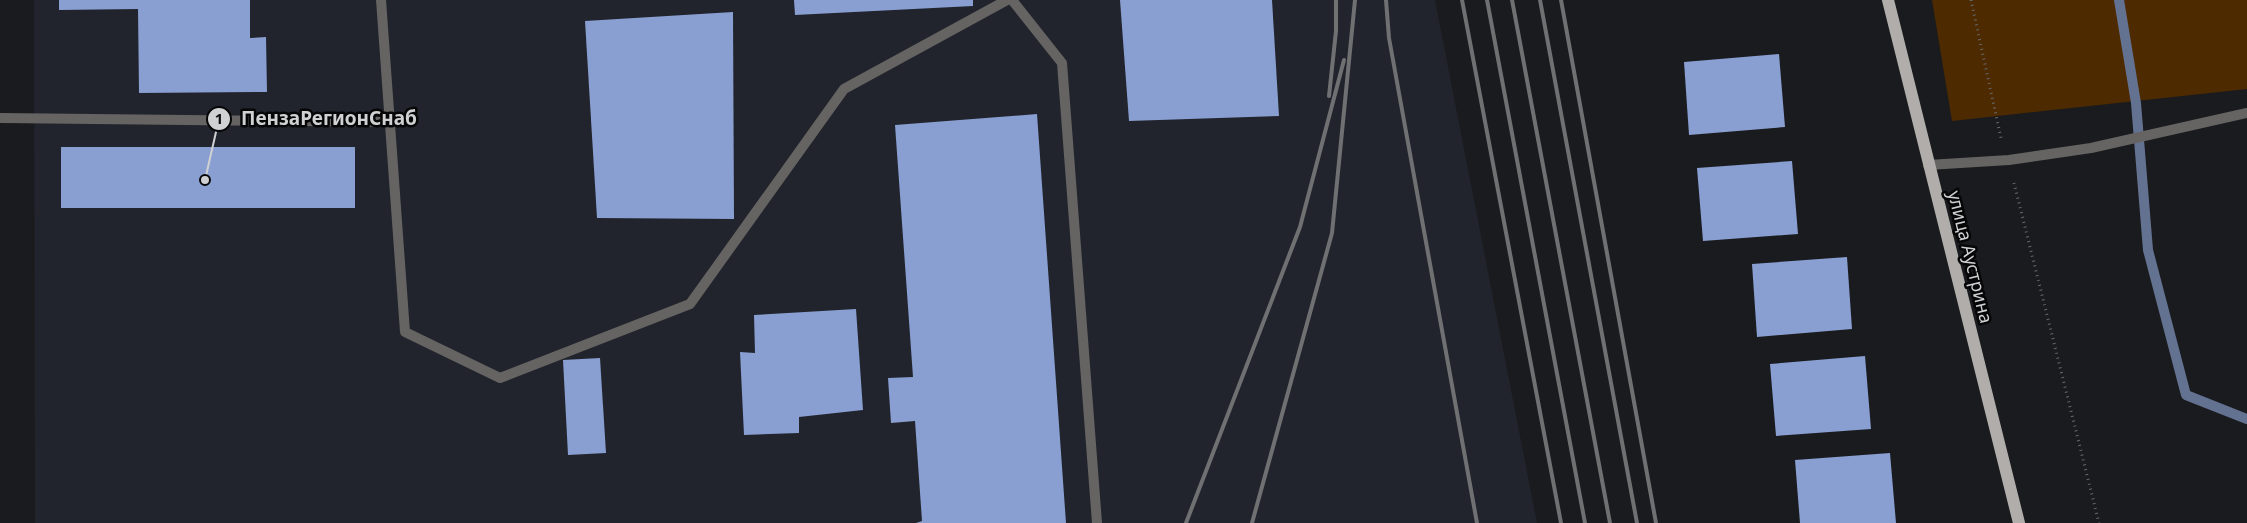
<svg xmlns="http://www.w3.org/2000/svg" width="2247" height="523" font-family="'Noto Sans',sans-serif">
  <rect width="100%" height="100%" fill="#1a1b1e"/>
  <!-- built -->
  <path fill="#21242c" d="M 34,0 L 1435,0 L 1537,523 L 35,523 Z"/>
  <!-- green -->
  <path fill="#4d2a00" d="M 1932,0 L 2247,0 L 2247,89 L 1952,121 Z"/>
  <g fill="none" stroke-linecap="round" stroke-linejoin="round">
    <!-- stream -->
    <path stroke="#647291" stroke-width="10" d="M 2119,0 L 2136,103 L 2148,250 L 2186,395 L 2247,419"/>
  </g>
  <!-- building -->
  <g fill="#899ed1">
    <path d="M 59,0 L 250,0 L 250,38 L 266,37 L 267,92 L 139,93 L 138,9 L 59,10 Z"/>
    <path d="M 794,0 L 973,0 L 973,6 L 795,15 Z"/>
    <path d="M 1120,0 L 1272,0 L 1279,116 L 1129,121 Z"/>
    <path d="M 733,12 L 734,219 L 597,218 L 585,21 Z"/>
    <path d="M 1779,54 L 1785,127 L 1689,135 L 1684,62 Z"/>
    <path d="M 1037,114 L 1066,523 L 916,523 L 922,521 L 915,421 L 891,423 L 888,378 L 913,377 L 895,125 Z"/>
    <rect x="61" y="147" width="294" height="61"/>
    <path d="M 1792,161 L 1798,234 L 1703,241 L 1697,168 Z"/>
    <path d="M 1847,257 L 1852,329 L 1757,337 L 1752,264 Z"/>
    <path d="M 856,309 L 863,410 L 799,417 L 799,433 L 744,435 L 740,352 L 755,353 L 754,315 Z"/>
    <path d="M 1865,356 L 1871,429 L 1776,436 L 1770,364 Z"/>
    <path d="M 600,358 L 606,453 L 568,455 L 563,360 Z"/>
    <path d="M 1890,453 L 1896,523 L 1800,523 L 1795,460 Z"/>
  </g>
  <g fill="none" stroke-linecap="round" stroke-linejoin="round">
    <!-- path -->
    <g stroke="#68696c" stroke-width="3" stroke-dasharray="1 4" stroke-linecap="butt">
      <path d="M 1971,0 L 2001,138"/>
      <path d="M 2014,183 L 2099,523"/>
    </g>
    <!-- service -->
    <g stroke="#656462" stroke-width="10">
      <path d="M 381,0 L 405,332 L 500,378 L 690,304 L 844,89 L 1007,0"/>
      <path d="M 1012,0 L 1062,63 L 1097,523"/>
      <path d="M 0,118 L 390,122"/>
      <path d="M 1928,165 L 2009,160 L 2091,148 L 2247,113"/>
    </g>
    <!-- primary -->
    <path stroke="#b0adab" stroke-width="12" d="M 1888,0 L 2019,523"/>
    <!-- rail -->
    <g stroke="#6f7072" stroke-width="4">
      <path d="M 1386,0 L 1389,38 L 1477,523"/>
      <path d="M 1462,0 L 1561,523"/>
      <path d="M 1487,0 L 1585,523"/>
      <path d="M 1512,0 L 1610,523"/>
      <path d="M 1540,0 L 1637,523"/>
      <path d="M 1561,0 L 1656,523"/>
      <path d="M 1329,96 L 1336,31 L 1336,0"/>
      <path d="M 1186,523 L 1300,227 L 1344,60"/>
      <path d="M 1252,523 L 1332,233 L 1355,0"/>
    </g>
  </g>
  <g text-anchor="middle" stroke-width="5" stroke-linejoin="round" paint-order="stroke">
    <!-- street labels -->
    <g font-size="18" fill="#d0d1d3" stroke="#060607">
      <text transform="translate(1970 257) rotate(76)" y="6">улица Аустрина</text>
    </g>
  </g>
  <!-- callouts -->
  <path fill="none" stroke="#d0d1d3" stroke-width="2" d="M205 180L219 119"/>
  <g fill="#d0d1d3" stroke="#060607" stroke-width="2">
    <circle cx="205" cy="180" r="5"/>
    <circle cx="219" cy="119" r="12"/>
  </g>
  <g font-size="15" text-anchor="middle" font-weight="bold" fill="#111">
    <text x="219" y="124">1</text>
  </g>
  <g font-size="19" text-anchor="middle" font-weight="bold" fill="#d0d1d3" stroke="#060607" stroke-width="5" stroke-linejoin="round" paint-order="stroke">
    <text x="329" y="125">ПензаРегионСнаб</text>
  </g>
</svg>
